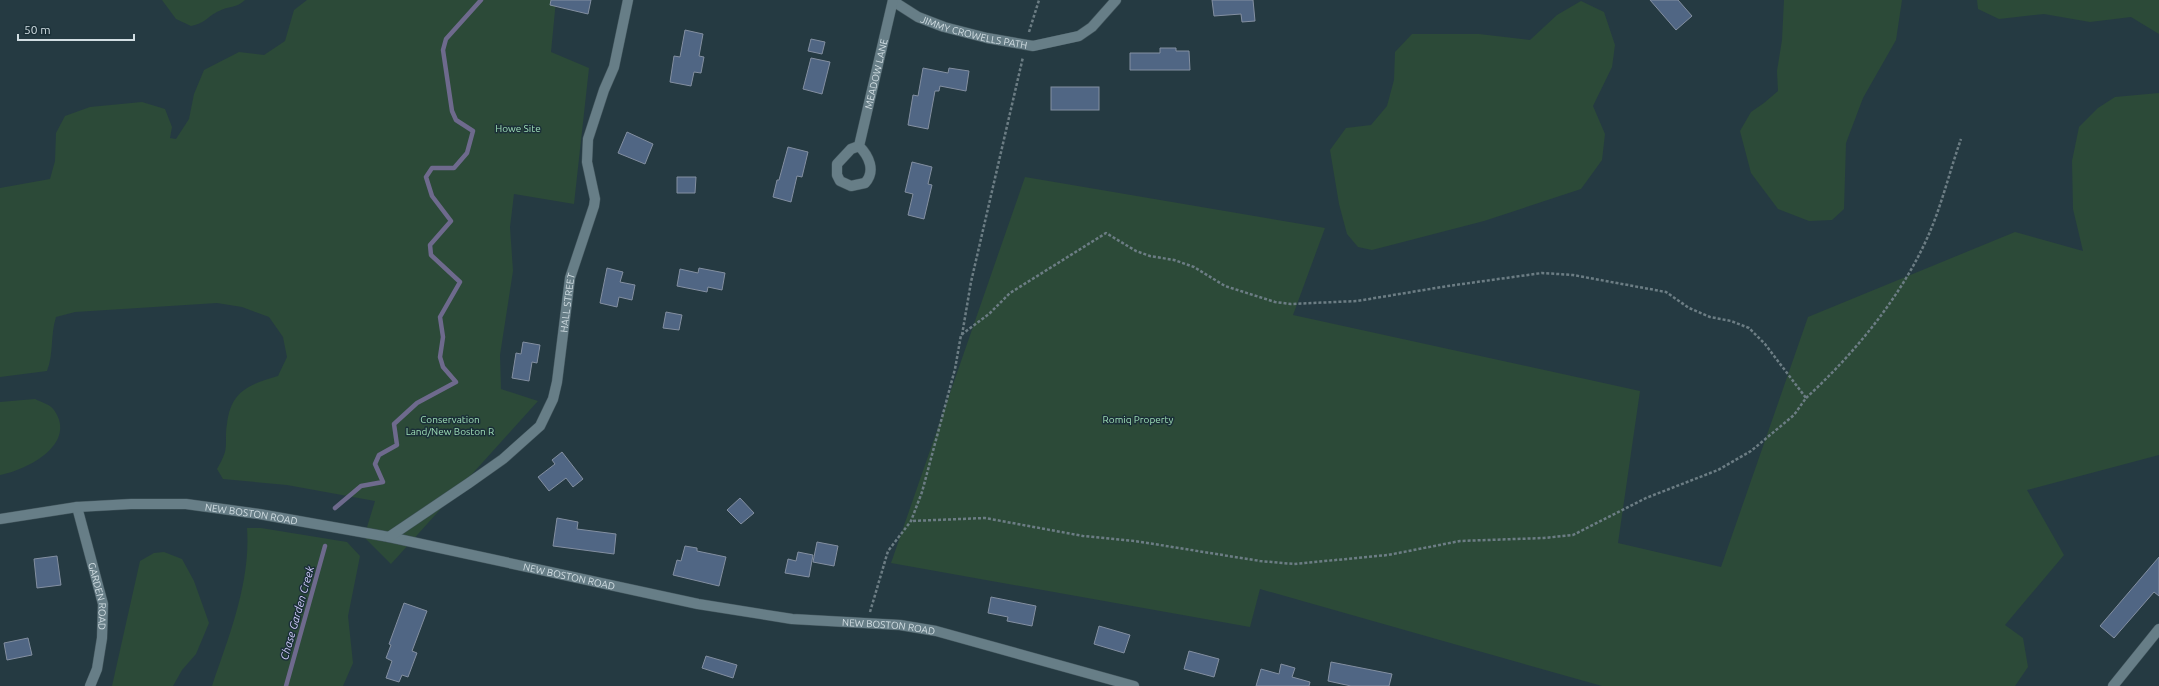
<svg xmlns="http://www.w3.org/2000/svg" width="2159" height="686" font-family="Ubuntu,sans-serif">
  <rect width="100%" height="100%" fill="#253a42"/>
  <!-- green -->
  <g fill="#2c4a38">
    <path d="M 162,0 L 245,0 C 237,8 228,6 219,11 C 206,17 208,22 191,26 L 176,19 Z"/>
    <path d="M 307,0 L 556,0 L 551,52 L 589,68 L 574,204 L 514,194 L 510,227 L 513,271 L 500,355 L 501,389 L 538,401 L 391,564 L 364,537 L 375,501 L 287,485 L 223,479 L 217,469 C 220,464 223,458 225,452 C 227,444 225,433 227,424 C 231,391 248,385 278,376 L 287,357 L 283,337 L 269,317 L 242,307 L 217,303 L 75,312 L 56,317 C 50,336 54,353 47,371 L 0,377 L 0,188 L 50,179 L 55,161 L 56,133 L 65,116 L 90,107 L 142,102 L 165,109 L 172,127 L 170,138 L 176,139 L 189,119 L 194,94 L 204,70 L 239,52 L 264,55 L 285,41 L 294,10 Z"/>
    <path d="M 1784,0 L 1902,0 L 1896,40 L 1863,98 L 1846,143 L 1844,209 L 1832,220 L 1809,221 L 1778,209 L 1751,173 L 1740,131 L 1751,112 L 1764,103 L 1778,91 L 1777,71 L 1782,40 Z"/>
    <path d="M 1977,0 L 2159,0 L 2159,34 L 2131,17 L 2090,22 L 2044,14 L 1999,19 L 1978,9 Z"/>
    <path d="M 1581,1 L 1604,12 L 1615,45 L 1612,67 L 1593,106 L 1605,134 L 1602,160 L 1581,189 L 1484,221 L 1372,250 L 1358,247 L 1347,234 L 1339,204 L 1330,150 L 1346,128 L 1371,125 L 1387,106 L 1394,80 L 1395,52 L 1412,34 L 1479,34 L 1530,40 L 1557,15 Z"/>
    <path d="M 2159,93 L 2159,455 L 2027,490 L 2064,555 L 2005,625 L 2023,638 L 2028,667 L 2015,686 L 1602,686 L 1260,589 L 1250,627 L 891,563 L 1025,177 L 1325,228 L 1293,315 L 1640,391 L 1618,543 L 1721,567 L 1808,317 L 2015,232 L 2083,251 L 2073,209 L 2072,161 L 2079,127 L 2098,108 L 2115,97 Z"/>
    <path d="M 35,399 C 41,402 51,405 54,410 C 78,444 27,470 0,475 L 0,402 Z"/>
    <path d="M 247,528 L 261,528 L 347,542 L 360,556 L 348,616 L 353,663 L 343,686 L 212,686 C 229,636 251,582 247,528 Z"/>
    <path d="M 164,552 L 182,559 L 194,581 L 209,623 L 196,654 L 182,670 L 173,686 L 112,686 L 140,561 L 154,553 Z"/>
  </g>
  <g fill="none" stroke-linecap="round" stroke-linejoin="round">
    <!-- stream -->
    <g stroke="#6e6a8d" stroke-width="4.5">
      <path d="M 335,508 L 361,486 L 383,482 L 375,464 L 379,455 L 397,445 L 394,424 L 417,403 L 456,382 L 443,367 L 440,357 L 443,337 L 440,317 L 460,282 L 431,255 L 430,245 L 451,221 L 432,196 L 426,177 L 432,168 L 454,168 L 467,153 L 473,131 L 456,120 L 452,111 L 443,50 L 446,39 L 481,0"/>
      <path d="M 286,686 L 325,546"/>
    </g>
  </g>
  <!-- building -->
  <g fill="#506684" stroke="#838fa1">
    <path d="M 551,0 L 591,0 L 588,14 L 550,5 Z"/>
    <path d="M 1212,0 L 1253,0 L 1255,21 L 1242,22 L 1241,14 L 1214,16 Z"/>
    <path d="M 1650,0 L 1678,0 L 1692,16 L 1676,30 Z"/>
    <path d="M 685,30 L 703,34 L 699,56 L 704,57 L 701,73 L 694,72 L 691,86 L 670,82 L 674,56 L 680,57 Z"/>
    <path d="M 811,39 L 825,42 L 822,54 L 808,51 Z"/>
    <path d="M 1160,48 L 1176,48 L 1176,51 L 1189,51 L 1190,70 L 1130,70 L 1130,53 L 1160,53 Z"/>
    <path d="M 811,58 L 830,62 L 822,94 L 803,89 Z"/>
    <path d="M 923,68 L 948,73 L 949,68 L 969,71 L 966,91 L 940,86 L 939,91 L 935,91 L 928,129 L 908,125 L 913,95 L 918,96 Z"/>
    <rect x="1051" y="87" width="48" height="23"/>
    <path d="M 627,132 L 653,144 L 645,164 L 618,153 Z"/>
    <path d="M 788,147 L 808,152 L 802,177 L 797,176 L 791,202 L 773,197 L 777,180 L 779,180 Z"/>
    <path d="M 912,162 L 932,167 L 928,184 L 932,185 L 924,219 L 908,215 L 913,194 L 905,192 Z"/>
    <path d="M 677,177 L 696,177 L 695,193 L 677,193 Z"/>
    <path d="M 607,268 L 623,272 L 620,282 L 635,285 L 632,300 L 619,297 L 617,307 L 600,303 Z"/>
    <path d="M 699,268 L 725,273 L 722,290 L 708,287 L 707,292 L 677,286 L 680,269 L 698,273 Z"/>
    <path d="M 666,312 L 682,315 L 679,330 L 663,328 Z"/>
    <path d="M 523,342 L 540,345 L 537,363 L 532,362 L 529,381 L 512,378 L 516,353 L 521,354 Z"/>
    <path d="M 562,452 L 583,479 L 573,487 L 566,478 L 549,491 L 538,477 L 555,464 L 552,460 Z"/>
    <path d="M 740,498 L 754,513 L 741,524 L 727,510 Z"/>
    <path d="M 557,518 L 578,522 L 577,529 L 616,534 L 614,554 L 553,546 Z"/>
    <path d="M 817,542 L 838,546 L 834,566 L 813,562 Z"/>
    <path d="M 685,546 L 697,548 L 697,551 L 726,557 L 719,586 L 673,575 L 677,560 L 681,561 Z"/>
    <path d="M 798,552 L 813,555 L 809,577 L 785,573 L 788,559 L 796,561 Z"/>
    <path d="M 57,556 L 61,585 L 37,588 L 34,559 Z"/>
    <path d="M 2159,557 L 2159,596 L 2154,592 L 2114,638 L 2100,626 Z"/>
    <path d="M 991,597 L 1036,606 L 1032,626 L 1007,621 L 1008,617 L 988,613 Z"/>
    <path d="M 404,603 L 427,611 L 412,651 L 417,653 L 408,677 L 402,675 L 399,682 L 386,678 L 392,661 L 386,658 L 391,645 L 389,644 Z"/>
    <path d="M 1099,626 L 1130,635 L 1124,653 L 1094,644 Z"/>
    <path d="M 28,638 L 32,655 L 7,660 L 4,643 Z"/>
    <path d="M 1189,651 L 1219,659 L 1214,677 L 1184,669 Z"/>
    <path d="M 706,656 L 737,665 L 733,678 L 702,668 Z"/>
    <path d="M 1331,662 L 1392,674 L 1389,686 L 1351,686 L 1328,681 Z"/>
    <path d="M 1281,664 L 1295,668 L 1292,677 L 1310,682 L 1309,686 L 1256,686 L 1261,669 L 1279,674 Z"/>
  </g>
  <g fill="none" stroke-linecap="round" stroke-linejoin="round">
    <defs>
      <g id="minor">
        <path id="s1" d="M 893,1 L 918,17 L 944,27 L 987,38 L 1033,46 L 1079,36 L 1092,27 L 1116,0"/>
        <path id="s2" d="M 859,146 C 869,156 876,171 865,183 L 851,186 L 840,181 L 837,175 L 837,164 L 851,149 L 859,146 L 893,0"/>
        <path id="s3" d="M 77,507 L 103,604 L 102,638 L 97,669 L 90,686"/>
        <path id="s4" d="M 0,519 L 77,507 L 131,504 L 186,504 L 259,514 L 389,537 L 698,604 L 792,619 L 900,625 L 936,631 L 1134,686"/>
        <path id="s5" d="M 389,537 L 469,483 L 503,459 L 540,426 L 553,399 L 557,382 L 570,278 L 594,206 L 595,199 L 587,162 L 588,139 L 604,90 L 614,67 L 628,0"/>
        <path d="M 2113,686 L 2159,629"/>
      </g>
    </defs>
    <!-- minor casing -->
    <use href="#minor" stroke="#43565d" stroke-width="11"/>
    <!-- path -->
    <g stroke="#6c7d84" stroke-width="2.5" stroke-dasharray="3 2" stroke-linecap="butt">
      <path d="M 1029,32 L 1039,0"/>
      <path d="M 962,335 L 971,282 L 1023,57"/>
      <path d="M 1806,398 C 1855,353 1902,296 1929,234 C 1942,204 1950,170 1961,139"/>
      <path d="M 870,612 L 888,551 L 911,521 L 922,492 L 955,369 L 961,335 L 989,314 L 1010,293 L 1106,233 L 1136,251 L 1150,256 L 1174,260 L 1194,267 L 1225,286 L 1275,302 L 1291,304 L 1357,301 L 1448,286 L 1542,273 L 1573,275 L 1666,292 L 1689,308 L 1710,317 L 1731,321 L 1749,328 L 1765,344 L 1806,398 L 1794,415 L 1751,451 L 1718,470 L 1646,498 L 1573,535 L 1544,538 L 1460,541 L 1388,555 L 1294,564 L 1260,561 L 1135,541 L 1083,536 L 985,518 L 911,521"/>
    </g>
    <!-- minor -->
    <use href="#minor" stroke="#677e87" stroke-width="10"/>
  </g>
  <g text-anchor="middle" stroke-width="3" stroke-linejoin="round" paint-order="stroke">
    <!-- street labels -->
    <g font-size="10" fill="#d2dee3" stroke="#1b3038">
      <text dy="4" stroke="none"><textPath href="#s1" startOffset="88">JIMMY CROWELLS PATH</textPath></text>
      <text dy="4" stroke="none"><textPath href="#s2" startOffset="189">MEADOW LANE</textPath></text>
      <text dy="4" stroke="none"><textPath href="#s5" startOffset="315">HALL STREET</textPath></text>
      <text dy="4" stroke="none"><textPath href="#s4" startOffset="253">NEW BOSTON ROAD</textPath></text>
      <text dy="4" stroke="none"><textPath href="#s4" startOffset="577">NEW BOSTON ROAD</textPath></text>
      <text dy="4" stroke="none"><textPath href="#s3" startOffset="92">GARDEN ROAD</textPath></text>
      <text dy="4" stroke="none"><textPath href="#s4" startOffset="901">NEW BOSTON ROAD</textPath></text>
    </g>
    <!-- park labels -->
    <g font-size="10" fill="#9fdeb7" stroke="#1b3038">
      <text x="518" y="132">Howe Site</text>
      <text x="450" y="423">Conservation<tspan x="450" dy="12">Land/New Boston R</tspan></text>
      <text x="1138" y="423">Romiq Property</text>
    </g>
    <!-- water labels -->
    <g font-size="11" font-style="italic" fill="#d0cafb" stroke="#1b3038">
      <text transform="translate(297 613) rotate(-74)" y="4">Chase Garden Creek</text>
    </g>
  </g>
  <!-- scale -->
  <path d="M18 34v6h116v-6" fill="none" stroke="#d2dee3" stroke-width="2"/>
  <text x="24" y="34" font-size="12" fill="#d2dee3" stroke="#1b3038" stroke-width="3" paint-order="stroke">50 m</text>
</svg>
